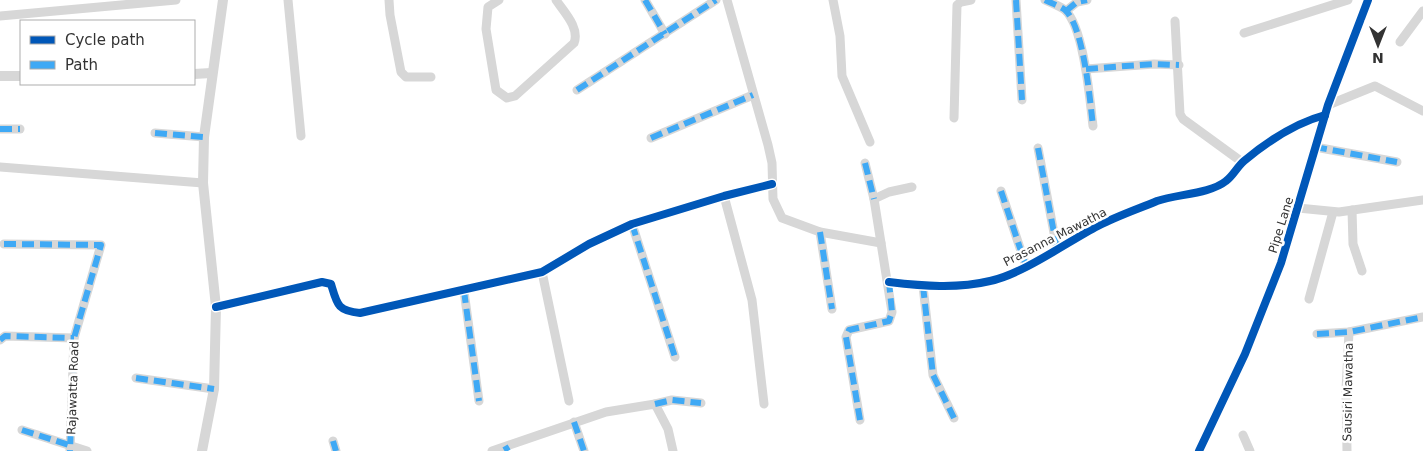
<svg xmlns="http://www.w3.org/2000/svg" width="1423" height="451" font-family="'DejaVu Sans',sans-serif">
  <rect width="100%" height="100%" fill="#fff"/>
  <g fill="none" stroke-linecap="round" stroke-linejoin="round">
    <!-- minor -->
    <g stroke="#d7d7d7" stroke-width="9">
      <path d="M 288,0 L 301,136"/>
      <path d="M 389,0 L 390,15 L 401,72 L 406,77 L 431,77"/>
      <path d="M 499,0 L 488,7 L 486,29 L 496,90 L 507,98 L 515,96 L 574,43 C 580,28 564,12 556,0"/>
      <path d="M 645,0 L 665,34"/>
      <path d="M 727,0 L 768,145 L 772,163 L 773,199 L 782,218 L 820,232 L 881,243"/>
      <path d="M 833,0 L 840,36 L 842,76 L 870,142"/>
      <path d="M 1016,0 L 1022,100"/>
      <path d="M 1045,0 C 1051,3 1060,6 1065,10 C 1084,27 1090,101 1093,126"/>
      <path d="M 1066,11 L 1077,2 L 1087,0"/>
      <path d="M 0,16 L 176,0"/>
      <path d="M 1175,21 L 1180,114 L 1183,119 L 1242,162"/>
      <path d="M 1244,33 L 1348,0"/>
      <path d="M 1400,42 L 1423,11"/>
      <path d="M 1086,69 L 1154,64 L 1179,65"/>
      <path d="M 577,90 L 716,0"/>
      <path d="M 1328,105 L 1375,86 L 1423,111"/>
      <path d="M 954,118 L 957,5 L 961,2 L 971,0"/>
      <path d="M 0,129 L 20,129"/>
      <path d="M 155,133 L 204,137"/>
      <path d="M 651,138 L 753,95"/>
      <path d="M 1315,147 L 1397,162"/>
      <path d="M 1038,148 L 1057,249"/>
      <path d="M 865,163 L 874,199"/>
      <path d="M 0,167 L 203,183"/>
      <path d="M 1001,191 L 1026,266"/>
      <path d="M 724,196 L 752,300 L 764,404"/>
      <path d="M 1298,208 L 1339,212 L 1423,200"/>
      <path d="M 1352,210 L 1353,244 L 1362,271"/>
      <path d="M 632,224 L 675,357"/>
      <path d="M 820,232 L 832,309"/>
      <path d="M 4,244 L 101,245 L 74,338 L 70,451"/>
      <path d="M 542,272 L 569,401"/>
      <path d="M 889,282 C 923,286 957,289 990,281 C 1023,274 1067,242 1098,226 C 1117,216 1138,209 1157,201 C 1177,194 1210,194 1226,181 C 1233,176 1237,167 1244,161 C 1268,141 1295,123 1325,115"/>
      <path d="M 923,286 L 933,375 L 954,418"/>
      <path d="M 464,291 L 479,401"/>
      <path d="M 1309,299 L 1333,212"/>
      <path d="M 216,307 L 322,282 L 331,284 C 337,304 337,311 360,313 L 542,272 L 589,244 L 632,224 L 724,196 L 772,184"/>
      <path d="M 1317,334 L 1349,332 L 1423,317"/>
      <path d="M 0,340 L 5,336 L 74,338"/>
      <path d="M 136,378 L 214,389"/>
      <path d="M 655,404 L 672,400 L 701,403"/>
      <path d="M 860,420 L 846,337 L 849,330 L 889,321 L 892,312 L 874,199 L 889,192 L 912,187"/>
      <path d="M 574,422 L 584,451"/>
      <path d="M 22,430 L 87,451"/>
      <path d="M 1243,435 L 1250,451"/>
      <path d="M 333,441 L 336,451"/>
      <path d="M 492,451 L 606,412 L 655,404 L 668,429 L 673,451"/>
      <path d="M 1347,451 L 1346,390 L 1349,332"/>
    </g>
    <!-- tertiary -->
    <g stroke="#d7d7d7" stroke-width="10">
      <path d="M 194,74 L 211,73"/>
      <path d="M 0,76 L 21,76"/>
      <path d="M 202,451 L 214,389 L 216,307 L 203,183 L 204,137 L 223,0"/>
      <path d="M 1199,451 L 1245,354 L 1281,263 L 1328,105 L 1368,0"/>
    </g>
    <!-- quiet -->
    <g stroke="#3fa9f5" stroke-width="6" stroke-dasharray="12 6" stroke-linecap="butt">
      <path d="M 645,0 L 665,34"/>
      <path d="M 1016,0 L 1022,100"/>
      <path d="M 1045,0 C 1051,3 1060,6 1065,10 C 1084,27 1090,101 1093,126"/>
      <path d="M 1066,11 L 1077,2 L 1087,0"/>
      <path d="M 1086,69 L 1154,64 L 1179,65"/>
      <path d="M 577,90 L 716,0"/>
      <path d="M 0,129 L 20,129"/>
      <path d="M 155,133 L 204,137"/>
      <path d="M 651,138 L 753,95"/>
      <path d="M 1315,147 L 1397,162"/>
      <path d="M 1038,148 L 1057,249"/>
      <path d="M 865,163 L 874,199"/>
      <path d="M 1001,191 L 1026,266"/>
      <path d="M 632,224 L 675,357"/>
      <path d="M 820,232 L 832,309"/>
      <path d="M 4,244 L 101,245 L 74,338 L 70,451"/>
      <path d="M 923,286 L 933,375 L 954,418"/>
      <path d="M 464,291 L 479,401"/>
      <path d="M 1317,334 L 1349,332 L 1423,317"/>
      <path d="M 0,340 L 5,336 L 74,338"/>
      <path d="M 136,378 L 214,389"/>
      <path d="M 655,404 L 672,400 L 701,403"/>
      <path d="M 860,420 L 846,337 L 849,330 L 889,321 L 892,312 L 889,282"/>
      <path d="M 574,422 L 584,451"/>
      <path d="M 22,430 L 72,446"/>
      <path d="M 333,441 L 336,451"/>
      <path d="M 505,446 L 508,451"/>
    </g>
    <defs>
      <g id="cycleway">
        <path d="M 889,282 C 923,286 957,289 990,281 C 1023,274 1067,242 1098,226 C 1117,216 1138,209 1157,201 C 1177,194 1210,194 1226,181 C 1233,176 1237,167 1244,161 C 1268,141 1295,123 1325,115"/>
        <path d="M 216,307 L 322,282 L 331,284 C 337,304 337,311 360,313 L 542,272 L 589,244 L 632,224 L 724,196 L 772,184"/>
        <path d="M 1199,451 L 1245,354 L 1281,263 L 1328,105 L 1368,0"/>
      </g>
    </defs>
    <!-- cycleway casing -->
    <use href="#cycleway" stroke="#fff" stroke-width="11"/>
    <!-- cycleway -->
    <use href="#cycleway" stroke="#0057b8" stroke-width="8"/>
  </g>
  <g text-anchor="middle" stroke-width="5" stroke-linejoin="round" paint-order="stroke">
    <!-- street labels -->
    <g font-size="12" fill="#333" stroke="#fff">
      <text transform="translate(1281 225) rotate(-73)" y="4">Pipe Lane</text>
      <text transform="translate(1055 237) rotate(-27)" y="4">Prasanna Mawatha</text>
      <text transform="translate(73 388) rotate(-88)" y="4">Rajawatta Road</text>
      <text transform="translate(1348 392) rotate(-89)" y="4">Sausiri Mawatha</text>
    </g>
  </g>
  <!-- legend -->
  <rect x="20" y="20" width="175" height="65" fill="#ffffff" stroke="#adadad"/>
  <rect x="30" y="36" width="25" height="8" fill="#0057b8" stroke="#adadad"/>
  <text x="65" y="45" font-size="15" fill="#333333">Cycle path</text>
  <rect x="30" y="61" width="25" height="8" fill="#3fa9f5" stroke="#adadad"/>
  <text x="65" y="70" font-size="15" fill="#333333">Path</text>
  <!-- north arrow -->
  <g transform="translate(1378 45) rotate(180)" stroke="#ffffff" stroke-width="4" paint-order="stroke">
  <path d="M0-4L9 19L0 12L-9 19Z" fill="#333333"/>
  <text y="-8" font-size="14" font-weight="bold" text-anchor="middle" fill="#333333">N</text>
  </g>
</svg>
